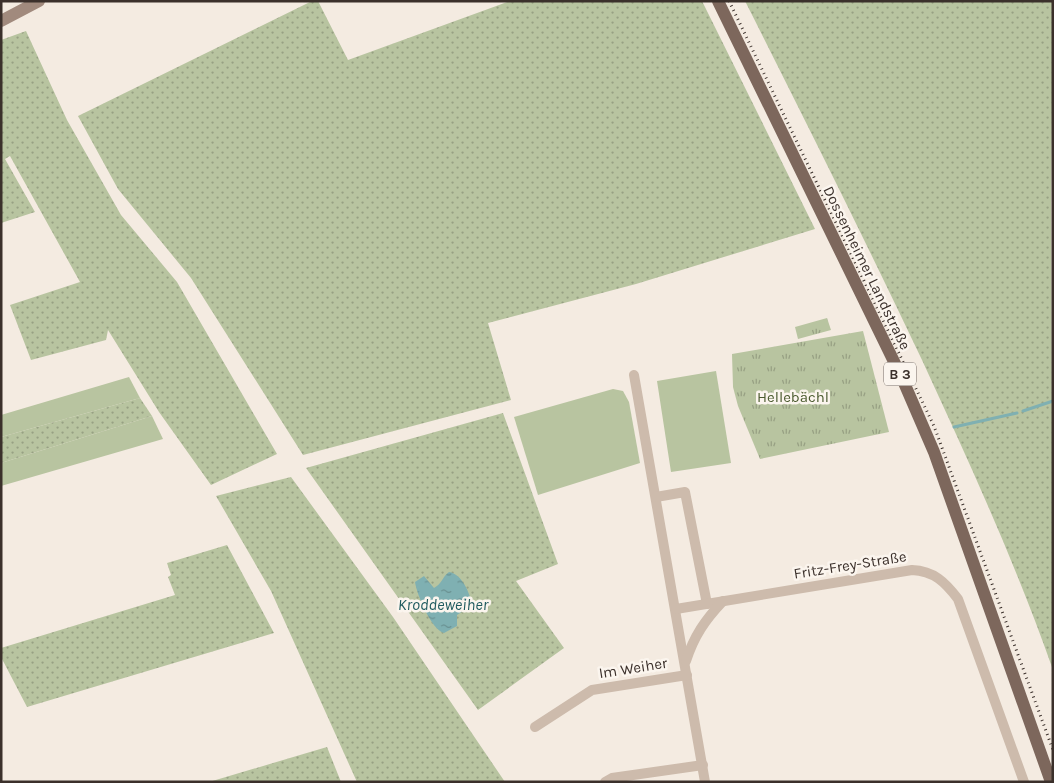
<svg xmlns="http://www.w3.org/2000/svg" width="1054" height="783" font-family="Karla,sans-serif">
  <defs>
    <pattern id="park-tufts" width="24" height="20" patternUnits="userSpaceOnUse" patternTransform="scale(1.25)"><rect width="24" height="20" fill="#b8c4a0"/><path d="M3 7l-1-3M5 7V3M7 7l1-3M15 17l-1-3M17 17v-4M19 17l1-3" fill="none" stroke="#97a083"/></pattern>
    <pattern id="garden-dots" width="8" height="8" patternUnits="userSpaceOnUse" patternTransform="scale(1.25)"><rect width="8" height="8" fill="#b8c4a0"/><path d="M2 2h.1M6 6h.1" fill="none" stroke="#97a083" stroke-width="1.8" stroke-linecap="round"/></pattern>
    <pattern id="water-ripples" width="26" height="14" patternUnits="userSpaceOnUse" patternTransform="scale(1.25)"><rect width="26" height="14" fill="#7fb0b2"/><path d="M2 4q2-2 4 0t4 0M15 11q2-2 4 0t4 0" fill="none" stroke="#699091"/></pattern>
  </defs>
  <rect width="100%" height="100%" fill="#f4ebe1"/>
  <!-- grass -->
  <g fill="#b8c4a0">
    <path d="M 716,371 L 731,463 L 671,472 L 657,381 Z"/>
    <path d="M 129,377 L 140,398 L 1,437 L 1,415 Z"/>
    <path d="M 613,389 L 623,391 L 629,402 L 640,463 L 538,495 L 514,417 Z"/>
    <path d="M 152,416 L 163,439 L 1,486 L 1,463 Z"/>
  </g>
  <!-- park -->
  <g fill="url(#park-tufts)">
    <path d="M 827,318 L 831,330 L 798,339 L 795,327 Z"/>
    <path d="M 863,331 L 889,432 L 760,459 L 738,406 L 733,387 L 732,354 Z"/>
  </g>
  <!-- garden -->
  <g fill="url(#garden-dots)">
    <path d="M 312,1 L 318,1 L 348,60 L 510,1 L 702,1 L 815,229 L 636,284 L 488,323 L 511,400 L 303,455 L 191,278 L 118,189 L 78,116 Z"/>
    <path d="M 745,1 L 1053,1 L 1051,204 L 1053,670 C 1016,564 969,462 922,360 C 865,240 805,120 745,1 Z"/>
    <path d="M 26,31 L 67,120 L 121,215 L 177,282 L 277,454 L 211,485 L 159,412 L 108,330 L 106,340 L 31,360 L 10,305 L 80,282 L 10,156 L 5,159 L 35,212 L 1,223 L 1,40 Z"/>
    <path d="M 140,398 L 152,416 L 1,463 L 1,437 Z"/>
    <path d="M 503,413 L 558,564 L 516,581 L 564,648 L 478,710 L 306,468 Z"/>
    <path d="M 291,477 L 393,617 L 505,782 L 357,782 L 271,591 L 216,496 Z"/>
    <path d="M 227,545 L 274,633 L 27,707 L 1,657 L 1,648 L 175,595 L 168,577 L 171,575 L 167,563 Z"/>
    <path d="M 327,747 L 341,782 L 209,782 Z"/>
  </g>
  <!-- water -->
  <path fill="url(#water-ripples)" d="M 449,572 C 462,574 470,593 472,605 L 457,615 L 457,626 L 444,633 C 431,629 417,595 415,582 L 424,576 L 434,588 C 442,584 442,577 449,572 Z"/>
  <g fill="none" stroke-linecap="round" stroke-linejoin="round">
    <!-- stream -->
    <g stroke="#7fb0b2" stroke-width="3">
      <path d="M 1023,411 L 1053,401"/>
      <path d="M 954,427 L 1017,413"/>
    </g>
    <!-- street -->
    <g stroke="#cdbbac" stroke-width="10">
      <path d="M 634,375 L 705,782"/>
      <path d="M 656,497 L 685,492 L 707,604"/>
      <path d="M 676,609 L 912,570 C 934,571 945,582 958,599 L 1024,782"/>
      <path d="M 686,661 C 694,636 705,620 723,601"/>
      <path d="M 535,727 L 592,690 L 687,675"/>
      <path d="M 605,782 L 612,778 L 703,765"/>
    </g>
    <!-- secondary -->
    <path stroke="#a18a7d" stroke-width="12" d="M 1,21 L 39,1"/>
    <!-- primary -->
    <path stroke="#7d675c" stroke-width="12" d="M 718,1 L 902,378 L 934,452 L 1051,782"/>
    <!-- rail -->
    <path stroke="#3b302b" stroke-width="3" stroke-dasharray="1 4" stroke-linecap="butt" d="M 729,1 L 934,426 L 1053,750"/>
  </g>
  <g text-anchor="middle" stroke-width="5" stroke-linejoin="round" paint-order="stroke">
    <!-- shield labels -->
    <rect fill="#fbf5ee" stroke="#756b66" stroke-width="1" x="884" y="362.5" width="32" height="23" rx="4"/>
    <g font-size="14" font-weight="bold" fill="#3b302b">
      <text x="900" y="379">B 3</text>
    </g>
    <!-- street labels -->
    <g font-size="15" fill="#3b302b" stroke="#fbf5ee">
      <text transform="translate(867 268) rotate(64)" y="5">Dossenheimer Landstraße</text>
      <text transform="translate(850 565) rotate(-9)" y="5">Fritz-Frey-Straße</text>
      <text transform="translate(633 668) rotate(-9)" y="5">Im Weiher</text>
    </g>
    <!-- park labels -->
    <g font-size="15" fill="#4a5a2e" stroke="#fbf5ee">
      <text x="793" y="402">Hellebächl</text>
    </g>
    <!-- water labels -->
    <g font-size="16" font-style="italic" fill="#1f5a5e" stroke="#fbf5ee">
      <text x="443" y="610">Kroddeweiher</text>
    </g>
  </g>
  <!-- border -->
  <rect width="1054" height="783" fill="none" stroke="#3b302b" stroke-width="5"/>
</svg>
